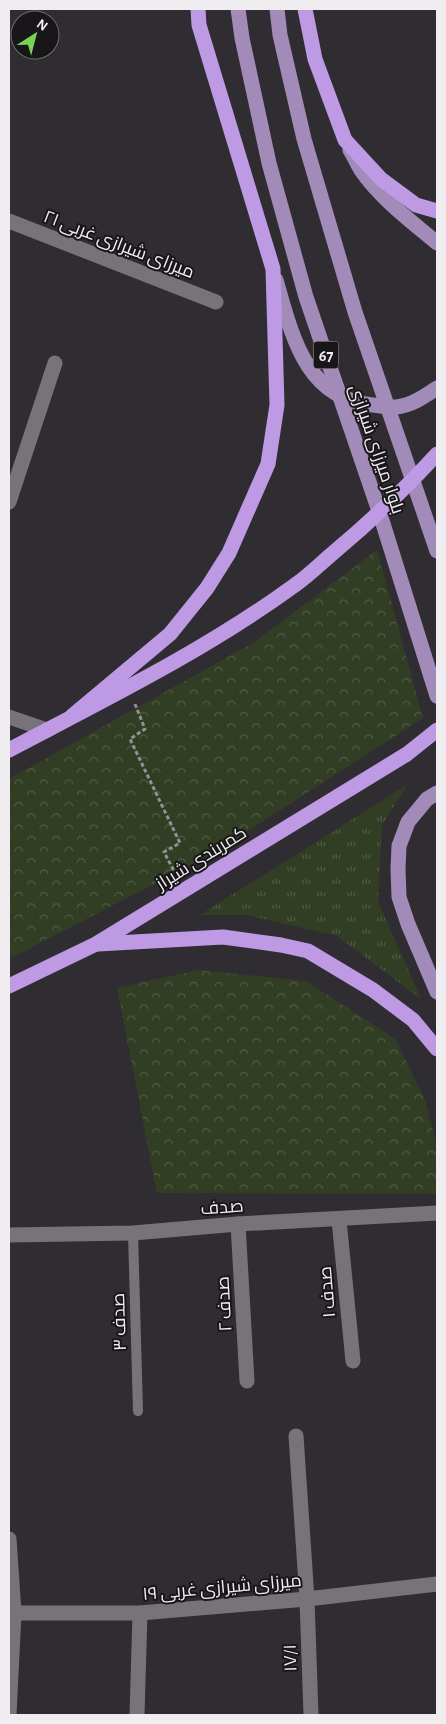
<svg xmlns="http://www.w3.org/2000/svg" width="446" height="1724" font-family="'Alegreya Sans',Cairo,sans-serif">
  <defs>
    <pattern id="grass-tufts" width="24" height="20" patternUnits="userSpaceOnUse" patternTransform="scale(1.25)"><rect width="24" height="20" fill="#323e24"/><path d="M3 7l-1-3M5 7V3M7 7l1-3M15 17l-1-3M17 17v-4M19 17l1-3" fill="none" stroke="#505a44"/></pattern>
    <pattern id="forest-crowns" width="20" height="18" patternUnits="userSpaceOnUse" patternTransform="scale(1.25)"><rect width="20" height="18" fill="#323e24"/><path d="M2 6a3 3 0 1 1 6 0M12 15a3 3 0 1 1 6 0" fill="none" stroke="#505a44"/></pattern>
  </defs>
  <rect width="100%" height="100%" fill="#302d32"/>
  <!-- grass -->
  <path fill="url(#grass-tufts)" d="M 407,785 L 382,825 L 378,901 L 421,999 L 337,936 L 247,915 L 200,915 Z"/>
  <!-- forest -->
  <g fill="url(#forest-crowns)">
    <path d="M 377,550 L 423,718 L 212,854 L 9,959 L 9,779 L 253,643 Z"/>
    <path d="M 198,970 L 306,981 L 395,1039 L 425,1100 L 437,1146 L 437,1194 L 157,1193 L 117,988 Z"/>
  </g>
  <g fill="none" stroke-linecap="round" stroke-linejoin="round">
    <!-- path -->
    <path stroke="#939195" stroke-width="3" stroke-dasharray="4 2.5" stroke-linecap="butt" d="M 135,704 L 145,729 L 130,739 L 180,843 L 164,852 L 175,873"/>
    <!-- lane -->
    <path stroke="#777479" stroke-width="10" d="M 133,1233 L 138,1411"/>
    <!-- street -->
    <g stroke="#777479" stroke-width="15">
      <path d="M 9,221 L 216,302"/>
      <path d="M 9,502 L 55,363"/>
      <path d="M 339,1220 L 353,1361"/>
      <path d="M 238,1224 L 247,1381"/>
      <path d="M 296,1436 L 307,1599 L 311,1715"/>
      <path d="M 9,1539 L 14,1613 L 9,1715"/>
      <path d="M 9,1613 L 140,1613 L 307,1599 L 437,1584"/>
      <path d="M 137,1715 L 140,1613"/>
    </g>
    <!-- secondary -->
    <g stroke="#777479" stroke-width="15">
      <path d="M 9,717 L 47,730"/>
      <path d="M 9,1235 L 133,1233 L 238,1224 L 437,1213"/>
    </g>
    <!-- primary -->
    <g stroke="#a28ab9" stroke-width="15">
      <path d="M 238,9 L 242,38 L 269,163 L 306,297 L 380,514 L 437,696"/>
      <path d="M 277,9 L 280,35 L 304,139 L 355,312 L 437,551"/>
      <path d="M 350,150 C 354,156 357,164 361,170 C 381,199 411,221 437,243"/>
      <path d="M 276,280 C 292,335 305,399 373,405 C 380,406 389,408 396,407 C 411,406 425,396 437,388"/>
      <path d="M 437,793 L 427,799 L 408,822 L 399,846 L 398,869 L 399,897 L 408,924 L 437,992"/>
    </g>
    <!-- highway -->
    <g stroke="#be99e4" stroke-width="15">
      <path d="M 305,9 L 315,59 L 345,140 L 381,179 L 416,205 L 437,211"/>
      <path d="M 72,716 L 170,634 L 207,588 L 229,553 L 268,464 L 277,405 L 273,269 L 199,25 L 198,9"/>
      <path d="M 9,750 C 106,699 206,650 295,585 C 308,576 320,564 333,553 C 370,522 404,490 437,454"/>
      <path d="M 98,944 L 223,937 L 281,945 L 308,951 L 373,990 L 413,1020 L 437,1049"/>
      <path d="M 9,986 L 96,944 L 407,754 L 437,730"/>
    </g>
  </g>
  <g text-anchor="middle" stroke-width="4" stroke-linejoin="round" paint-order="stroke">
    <!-- shield labels -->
    <rect fill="#181618" stroke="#aeacaf" stroke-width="1" x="313.5" y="341.5" width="25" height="27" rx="4"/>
    <g font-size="16" font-weight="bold" fill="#efedf0">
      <text x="326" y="361">67</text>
    </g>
    <!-- street labels -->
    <g font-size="18" fill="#efedf0" stroke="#181618">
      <text transform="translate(119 244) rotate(21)" y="6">۲۱ میرزای شیرازی غربی</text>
      <text transform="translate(377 449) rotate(71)" y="6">بلوار میرزای شیرازی</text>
      <text transform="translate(201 858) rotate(-32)" y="6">کمربندی شیراز</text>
      <text transform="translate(222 1207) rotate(-4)" y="6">صدف</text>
      <text transform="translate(327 1292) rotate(-95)" y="6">۱ صدف</text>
      <text transform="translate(224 1304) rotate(-93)" y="6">۲ صدف</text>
      <text transform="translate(119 1322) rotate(-92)" y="6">صدف ۳</text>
      <text transform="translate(222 1587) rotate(-5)" y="6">۱۹ میرزای شیرازی غربی</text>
      <text transform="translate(290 1658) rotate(-92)" y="6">۱۷/۱</text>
    </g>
  </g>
  <!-- border -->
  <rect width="446" height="1724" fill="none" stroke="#efedf0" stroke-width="20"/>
  <!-- north arrow -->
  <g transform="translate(35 35) rotate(36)"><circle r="24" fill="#181618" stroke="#6e6c6e"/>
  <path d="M0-4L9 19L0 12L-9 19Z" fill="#79d157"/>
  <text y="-8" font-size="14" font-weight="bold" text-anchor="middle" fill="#efedf0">N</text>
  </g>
</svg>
